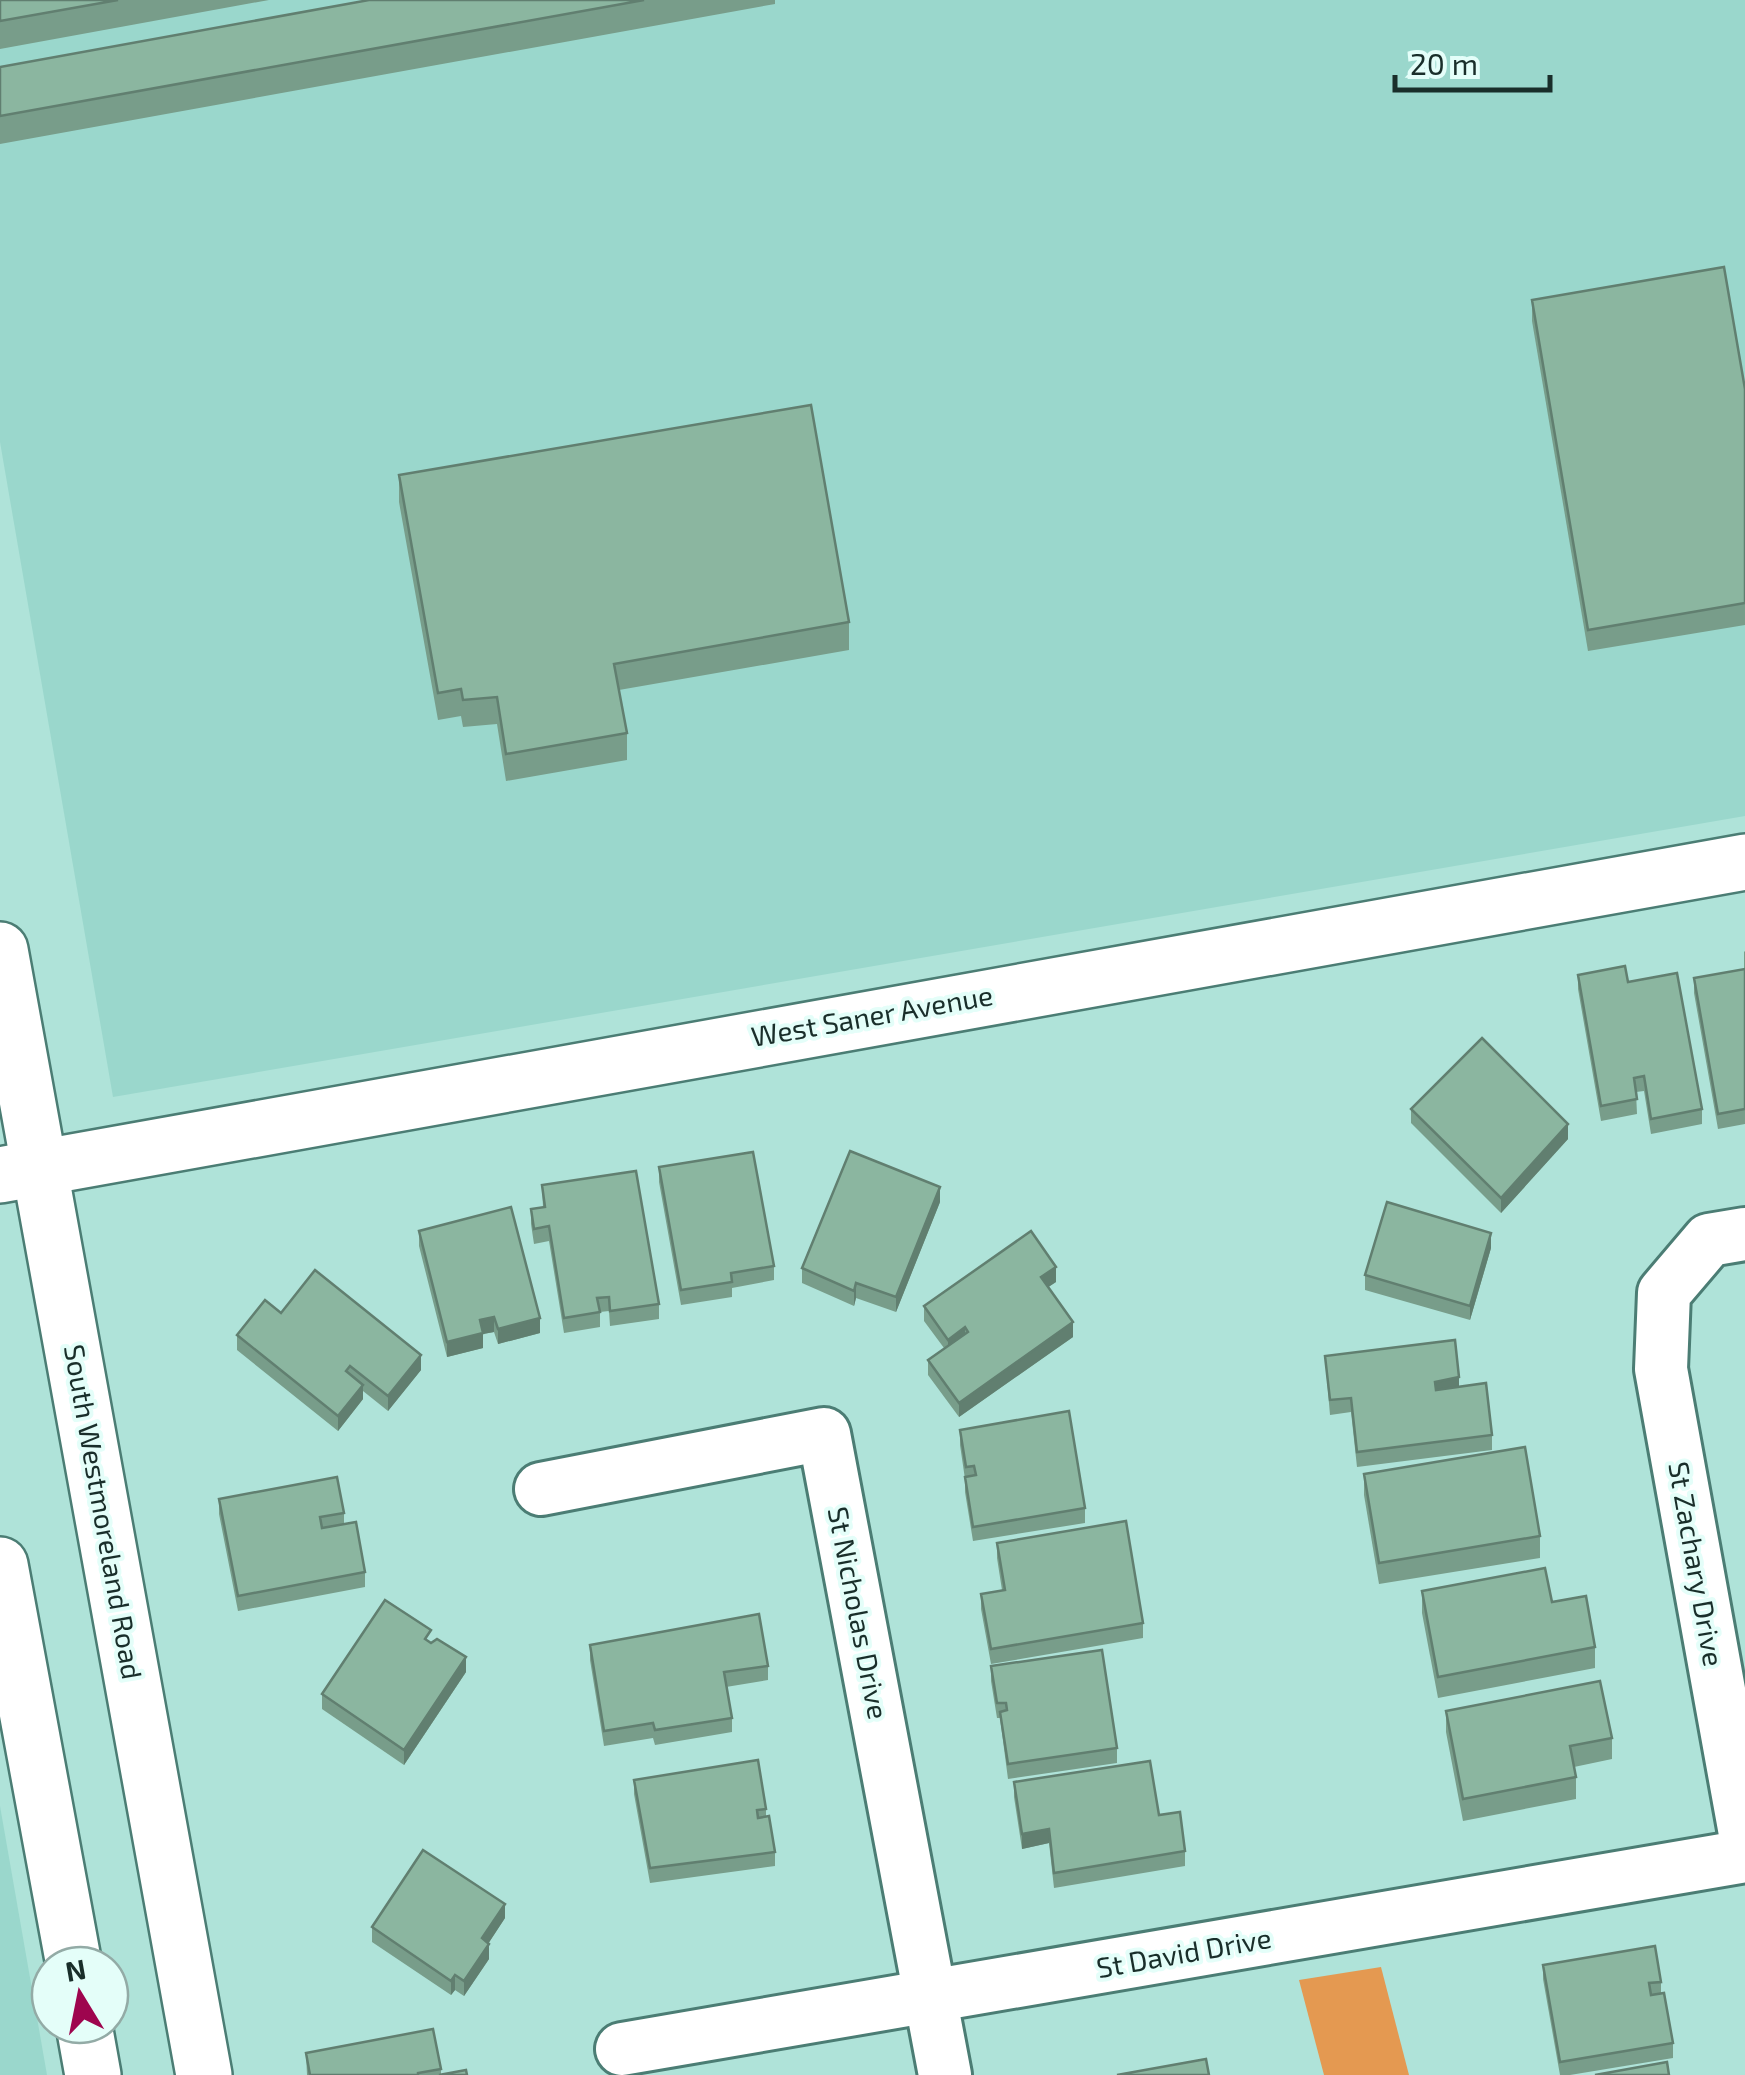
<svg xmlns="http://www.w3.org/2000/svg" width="1745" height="2075" font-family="'Exo 2',sans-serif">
  <rect width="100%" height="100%" fill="#afe3d9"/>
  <!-- built -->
  <g fill="#9ad7cc">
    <path d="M 0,0 L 1745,0 L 1745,816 L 113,1097 L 0,442 Z"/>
    <path d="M 0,1806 L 47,2075 L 0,2075 Z"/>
  </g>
  <!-- green -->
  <path fill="#e49951" d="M 1381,1967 L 1409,2075 L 1324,2075 L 1299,1980 Z"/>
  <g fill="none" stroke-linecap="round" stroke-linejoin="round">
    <defs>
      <g id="minor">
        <path d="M 1745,1234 L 1709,1240 L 1664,1293 L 1661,1369 L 1745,1834"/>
        <path d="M 541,1489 L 824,1434 L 945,2075"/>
        <path d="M 622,2049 L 1745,1856"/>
      </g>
      <path id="tertiary" d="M 0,1175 L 1745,862"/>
      <g id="secondary">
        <path d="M 0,950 L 204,2075"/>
        <path d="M 0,1565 L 74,1965"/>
        <path d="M 84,2025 L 93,2075"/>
      </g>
    </defs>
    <!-- minor casing -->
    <use href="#minor" stroke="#4b7d74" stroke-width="58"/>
    <!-- tertiary casing -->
    <use href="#tertiary" stroke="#4b7d74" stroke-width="60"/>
    <!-- secondary casing -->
    <use href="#secondary" stroke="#4b7d74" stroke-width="60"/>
    <!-- minor -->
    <use href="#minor" stroke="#fff" stroke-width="52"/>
    <!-- tertiary -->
    <use href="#tertiary" stroke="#fff" stroke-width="55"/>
    <!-- secondary -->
    <use href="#secondary" stroke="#fff" stroke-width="55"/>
  </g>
  <!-- wall -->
  <g fill="#789d8a">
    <path d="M 0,0 L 269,0 L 0,49 Z"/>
    <path d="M 369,0 L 775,0 L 775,4 L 0,144 L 0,67 Z"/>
    <path d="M 1532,300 L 1745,389 L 1745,625 L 1588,651 L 1532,321 Z"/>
    <path d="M 399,475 L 849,622 L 849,650 L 619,690 L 627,733 L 627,760 L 506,781 L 497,724 L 463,727 L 461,716 L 438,720 L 399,502 Z"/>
    <path d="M 1745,951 L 1745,1124 L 1718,1129 L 1694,993 L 1694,978 L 1744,969 L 1744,952 Z"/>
    <path d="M 1578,975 L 1628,982 L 1702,1109 L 1702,1124 L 1651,1134 L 1644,1091 L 1636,1092 L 1637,1114 L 1601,1121 L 1578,989 Z"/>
    <path d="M 1411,1109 L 1568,1139 L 1501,1213 L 1411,1123 Z"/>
    <path d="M 659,1167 L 774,1266 L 774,1280 L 732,1288 L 732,1297 L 681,1305 L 659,1182 Z"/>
    <path d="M 542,1185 L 659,1304 L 659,1319 L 610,1326 L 609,1311 L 600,1312 L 600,1327 L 564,1333 L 549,1241 L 534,1244 L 531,1224 L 531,1209 L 543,1207 Z"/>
    <path d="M 940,1202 L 896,1312 L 856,1298 L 854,1306 L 802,1283 L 802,1268 Z"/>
    <path d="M 419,1231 L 540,1333 L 498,1344 L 494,1332 L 483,1334 L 483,1348 L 447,1357 L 419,1246 Z"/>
    <path d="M 1491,1248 L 1470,1320 L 1365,1290 L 1365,1275 Z"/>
    <path d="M 1056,1282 L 1048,1287 L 1073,1337 L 959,1417 L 928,1375 L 928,1360 L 944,1348 L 924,1321 L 924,1306 Z"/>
    <path d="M 281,1313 L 421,1370 L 388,1411 L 363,1391 L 363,1399 L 338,1431 L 237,1350 L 237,1335 Z"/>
    <path d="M 1325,1356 L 1459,1387 L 1492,1435 L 1492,1450 L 1357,1467 L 1351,1412 L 1330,1415 Z"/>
    <path d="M 960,1430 L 1085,1508 L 1085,1523 L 973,1541 L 965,1492 L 965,1479 L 960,1445 Z"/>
    <path d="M 1364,1474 L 1540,1536 L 1540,1558 L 1379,1584 L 1364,1495 Z"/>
    <path d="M 219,1499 L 344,1513 L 344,1524 L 365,1572 L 365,1587 L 238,1611 L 219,1514 Z"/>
    <path d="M 997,1543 L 1143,1623 L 1143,1638 L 991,1664 L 981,1609 L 981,1594 L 1002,1590 L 997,1558 Z"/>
    <path d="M 1422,1591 L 1552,1602 L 1595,1647 L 1595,1668 L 1438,1698 L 1422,1613 Z"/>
    <path d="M 431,1643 L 466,1672 L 404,1765 L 322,1709 L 322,1694 Z"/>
    <path d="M 590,1645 L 768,1666 L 768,1680 L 726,1687 L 732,1718 L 732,1732 L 655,1745 L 653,1738 L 604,1746 L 590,1660 Z"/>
    <path d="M 991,1666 L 1117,1748 L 1117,1763 L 1008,1779 L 1000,1718 L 997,1718 L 991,1681 Z"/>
    <path d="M 1446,1711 L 1612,1738 L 1612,1759 L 1574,1767 L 1576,1777 L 1576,1799 L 1463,1821 L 1446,1732 Z"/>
    <path d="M 634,1780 L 766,1809 L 766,1816 L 775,1852 L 775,1866 L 650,1883 L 634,1794 Z"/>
    <path d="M 1014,1782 L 1159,1815 L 1185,1851 L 1185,1866 L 1054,1888 L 1049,1843 L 1022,1849 L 1014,1797 Z"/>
    <path d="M 505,1918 L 488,1944 L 489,1959 L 464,1996 L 455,1990 L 451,1995 L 372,1942 L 372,1927 Z"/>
    <path d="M 1543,1965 L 1661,1982 L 1661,1993 L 1673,2043 L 1673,2058 L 1570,2075 L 1560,2075 L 1543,1979 Z"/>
    <path d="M 306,2053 L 441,2069 L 441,2075 L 467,2075 L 307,2075 Z"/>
  </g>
  <!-- shaded-wall -->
  <g fill="#617f70">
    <path d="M 1568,1124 L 1568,1139 L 1501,1213 L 1501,1198 Z"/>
    <path d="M 940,1187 L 940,1202 L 896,1312 L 896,1297 Z"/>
    <path d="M 1491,1233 L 1491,1248 L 1470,1320 L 1470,1306 Z"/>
    <path d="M 1056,1267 L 1056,1282 L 1041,1292 L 1041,1277 Z"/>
    <path d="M 856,1283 L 856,1298 L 854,1306 L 854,1291 Z"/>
    <path d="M 494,1317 L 494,1332 L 483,1334 L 483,1348 L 447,1357 L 447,1342 L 480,1320 Z"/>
    <path d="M 540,1318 L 540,1333 L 498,1344 L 498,1329 Z"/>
    <path d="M 1073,1322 L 1073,1337 L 959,1417 L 959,1403 Z"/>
    <path d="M 965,1327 L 965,1342 L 948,1354 L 948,1340 Z"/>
    <path d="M 421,1355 L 421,1370 L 388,1411 L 388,1396 Z"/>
    <path d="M 1459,1377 L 1459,1392 L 1435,1397 L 1435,1382 Z"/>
    <path d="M 363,1385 L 363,1399 L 338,1431 L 338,1416 Z"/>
    <path d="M 466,1657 L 466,1672 L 404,1765 L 404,1750 Z"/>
    <path d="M 1049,1829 L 1049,1843 L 1022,1849 L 1022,1834 Z"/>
    <path d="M 505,1904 L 505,1918 L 482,1953 L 482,1938 Z"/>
    <path d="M 489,1944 L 489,1959 L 464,1996 L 464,1981 Z"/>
    <path d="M 455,1975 L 455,1990 L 451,1995 L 451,1981 Z"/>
  </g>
  <!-- building -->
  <g fill="#8bb6a0" stroke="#617f70" stroke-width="2.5">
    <path d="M 0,0 L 118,0 L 0,21 Z"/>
    <path d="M 369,0 L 644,0 L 0,116 L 0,67 Z"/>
    <path d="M 1724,267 L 1745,389 L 1745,603 L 1588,630 L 1532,300 Z"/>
    <path d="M 811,405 L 849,622 L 614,664 L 627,733 L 506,754 L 497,697 L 463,700 L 461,689 L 438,693 L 399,475 Z"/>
    <path d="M 1625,966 L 1628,982 L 1677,973 L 1702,1109 L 1651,1119 L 1644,1076 L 1634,1078 L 1637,1099 L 1601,1106 L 1578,975 Z"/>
    <path d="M 1745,969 L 1745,1109 L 1718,1114 L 1694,978 Z"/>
    <path d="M 1482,1038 L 1568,1124 L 1501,1198 L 1411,1109 Z"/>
    <path d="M 850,1151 L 940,1187 L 896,1297 L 856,1283 L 854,1291 L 802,1268 Z"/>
    <path d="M 753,1152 L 774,1266 L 731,1273 L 732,1282 L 681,1290 L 659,1167 Z"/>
    <path d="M 636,1171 L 659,1304 L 610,1311 L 609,1297 L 597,1298 L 600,1312 L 564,1318 L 549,1226 L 534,1229 L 531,1209 L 545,1207 L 542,1185 Z"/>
    <path d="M 1387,1202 L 1491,1233 L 1470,1306 L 1365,1275 Z"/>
    <path d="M 511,1207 L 540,1318 L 498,1329 L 494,1317 L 480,1320 L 483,1333 L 447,1342 L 419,1231 Z"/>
    <path d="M 1031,1231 L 1056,1267 L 1041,1277 L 1073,1322 L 959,1403 L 928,1360 L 968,1332 L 965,1327 L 948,1340 L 924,1306 Z"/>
    <path d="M 315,1270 L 421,1355 L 388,1396 L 350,1366 L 346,1371 L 363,1385 L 338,1416 L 237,1335 L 265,1300 L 281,1313 Z"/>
    <path d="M 1455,1340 L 1459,1377 L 1435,1382 L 1436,1390 L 1486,1383 L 1492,1435 L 1357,1452 L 1351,1398 L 1330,1400 L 1325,1356 Z"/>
    <path d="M 1069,1411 L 1085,1508 L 973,1527 L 965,1477 L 976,1475 L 974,1466 L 966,1467 L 960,1430 Z"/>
    <path d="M 1525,1447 L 1540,1536 L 1379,1563 L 1364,1474 Z"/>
    <path d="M 337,1477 L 344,1513 L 320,1517 L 322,1528 L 356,1522 L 365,1572 L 238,1596 L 219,1499 Z"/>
    <path d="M 1126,1521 L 1143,1623 L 991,1649 L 981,1594 L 1005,1590 L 997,1543 Z"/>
    <path d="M 1545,1568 L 1552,1602 L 1586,1596 L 1595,1647 L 1438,1677 L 1422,1591 Z"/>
    <path d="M 385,1600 L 431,1630 L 425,1639 L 431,1643 L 437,1639 L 466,1657 L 404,1750 L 322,1694 Z"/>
    <path d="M 759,1614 L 768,1666 L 724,1672 L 732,1718 L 655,1730 L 653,1723 L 604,1731 L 590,1645 Z"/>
    <path d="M 1102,1650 L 1117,1748 L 1008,1764 L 1000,1712 L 1007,1710 L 1006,1703 L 997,1703 L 991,1666 Z"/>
    <path d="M 1600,1681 L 1612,1738 L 1570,1746 L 1576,1777 L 1463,1799 L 1446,1711 Z"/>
    <path d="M 758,1760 L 766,1809 L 757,1810 L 758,1818 L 769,1816 L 775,1852 L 650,1868 L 634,1780 Z"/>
    <path d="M 1150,1761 L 1159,1815 L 1180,1812 L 1185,1851 L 1054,1873 L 1049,1829 L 1022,1834 L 1014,1782 Z"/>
    <path d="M 423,1850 L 505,1904 L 482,1938 L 489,1944 L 464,1981 L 455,1975 L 451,1981 L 372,1927 Z"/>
    <path d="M 1655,1946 L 1661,1982 L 1649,1983 L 1651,1995 L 1664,1993 L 1673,2043 L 1560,2062 L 1543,1965 Z"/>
    <path d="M 433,2029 L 441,2069 L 418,2073 L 418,2075 L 310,2075 L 306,2053 Z"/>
    <path d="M 1206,2059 L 1209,2075 L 1117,2075 Z"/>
    <path d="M 1667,2062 L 1669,2075 L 1595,2075 Z"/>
    <path d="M 466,2070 L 467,2075 L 439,2075 Z"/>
  </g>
  <g text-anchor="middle" stroke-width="8" stroke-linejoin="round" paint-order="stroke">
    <!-- street labels -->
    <g font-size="28" fill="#192e2a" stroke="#e4fef9">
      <text transform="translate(872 1016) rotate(-10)" y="10">West Saner Avenue</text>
      <text transform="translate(103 1512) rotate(80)" y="10">South Westmoreland Road</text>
      <text transform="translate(1696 1564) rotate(80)" y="10">St Zachary Drive</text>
      <text transform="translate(858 1613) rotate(79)" y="10">St Nicholas Drive</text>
      <text transform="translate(1184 1953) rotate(-10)" y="10">St David Drive</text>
    </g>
  </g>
  <!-- north arrow -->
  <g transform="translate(80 1995) rotate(350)"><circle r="48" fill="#e4fef9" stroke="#93aba6" stroke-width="2.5"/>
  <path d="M0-8L18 38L0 25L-18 38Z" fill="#9e054e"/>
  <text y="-15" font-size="28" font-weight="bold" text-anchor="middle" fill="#192e2a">N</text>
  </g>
  <!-- scale -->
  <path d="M1395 75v15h155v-15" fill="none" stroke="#192e2a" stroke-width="5"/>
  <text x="1410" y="75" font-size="30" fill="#192e2a" stroke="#e4fef9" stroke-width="8" paint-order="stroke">20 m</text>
</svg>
